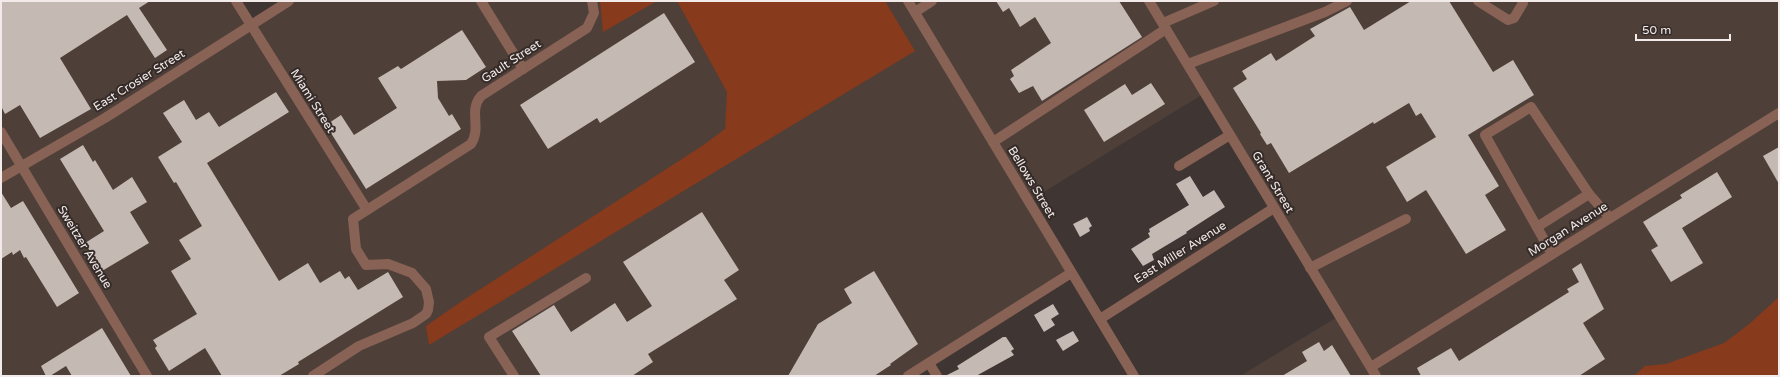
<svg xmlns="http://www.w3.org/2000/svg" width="1780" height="377" font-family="'Varela Round',sans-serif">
  <rect width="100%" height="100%" fill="#3f3532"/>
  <!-- built -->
  <path fill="#4e3f39" d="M 1,1 L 236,1 L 252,25 L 289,1 L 1779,1 L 1779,376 L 1240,376 L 1339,316 L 1205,93 L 1029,201 L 1071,273 L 908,376 L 1,376 Z"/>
  <!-- green -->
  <g fill="#873a1c">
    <path d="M 600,1 L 657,1 L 603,32 Z"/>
    <path d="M 677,1 L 885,1 L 915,51 L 429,345 L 426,326 L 462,301 L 702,146 L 725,129 L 727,92 Z"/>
    <path d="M 1779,297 L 1779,376 L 1634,376 L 1645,366 L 1666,364 L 1724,343 L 1748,325 Z"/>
  </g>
  <!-- building -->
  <g fill="#c5b9b4">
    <path d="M 1,1 L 150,1 L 139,8 L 167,50 L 155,58 L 127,15 L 60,58 L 91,109 L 40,138 L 20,105 L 5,114 L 1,106 Z"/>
    <path d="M 996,1 L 1119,1 L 1142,37 L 1042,101 L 1033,86 L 1019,93 L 1010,79 L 1014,76 L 1011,70 L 1051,43 L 1035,17 L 1020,27 L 1009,8 L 1003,12 Z"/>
    <path d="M 1411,1 L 1449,1 L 1493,72 L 1513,60 L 1534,95 L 1468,135 L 1499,186 L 1485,195 L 1506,230 L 1466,254 L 1426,190 L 1407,202 L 1386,167 L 1436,137 L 1421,113 L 1416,116 L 1409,103 L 1374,124 L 1373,122 L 1289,173 L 1271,143 L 1267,145 L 1260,134 L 1261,133 L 1233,88 L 1247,79 L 1242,71 L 1271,53 L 1276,61 L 1315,36 L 1310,29 L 1350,7 L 1364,30 Z"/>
    <path d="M 664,13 L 695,62 L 600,123 L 597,118 L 548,149 L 520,105 Z"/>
    <path d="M 462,30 L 486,67 L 466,80 L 437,81 L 438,98 L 449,116 L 452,114 L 461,129 L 366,189 L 326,125 L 341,115 L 354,135 L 397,108 L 378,78 L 398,66 L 401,69 Z"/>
    <path d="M 1151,83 L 1165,104 L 1104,142 L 1084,110 L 1125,84 L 1132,95 Z"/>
    <path d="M 276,92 L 289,112 L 207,163 L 279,281 L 308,263 L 320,283 L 340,271 L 345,279 L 349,276 L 358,290 L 388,272 L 403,297 L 298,362 L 299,364 L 279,376 L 222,376 L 205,348 L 169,371 L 155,348 L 157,346 L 153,340 L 197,314 L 171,271 L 191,259 L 179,240 L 202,226 L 176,182 L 174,183 L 158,157 L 182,142 L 163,113 L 184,100 L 196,120 L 209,112 L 219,127 Z"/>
    <path d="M 83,145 L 93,162 L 95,160 L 113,190 L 132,177 L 147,202 L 130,212 L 149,243 L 102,271 L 85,243 L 104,231 L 60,159 Z"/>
    <path d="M 1779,147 L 1779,184 L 1763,156 Z"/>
    <path d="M 1717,172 L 1732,197 L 1682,228 L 1703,263 L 1671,282 L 1651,250 L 1658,246 L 1643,222 L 1682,198 L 1680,195 Z"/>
    <path d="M 1190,176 L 1203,197 L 1214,190 L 1225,207 L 1186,232 L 1187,233 L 1152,254 L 1154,260 L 1143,266 L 1131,249 L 1150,237 L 1148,233 L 1150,232 L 1149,229 L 1189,205 L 1176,184 Z"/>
    <path d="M 1,192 L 11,208 L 23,201 L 79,293 L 57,307 L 26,257 L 24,258 L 20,250 L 13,255 L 12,252 L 1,259 Z"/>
    <path d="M 702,212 L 739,270 L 724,280 L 737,299 L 648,354 L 653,362 L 632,376 L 541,376 L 512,331 L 554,305 L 571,332 L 615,303 L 627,322 L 652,306 L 623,262 Z"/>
    <path d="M 1087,217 L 1092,226 L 1089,228 L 1090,231 L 1080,237 L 1073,224 Z"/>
    <path d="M 1581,263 L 1604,309 L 1583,323 L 1605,359 L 1579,376 L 1421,376 L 1417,368 L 1451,348 L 1459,361 L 1569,292 L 1567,289 L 1579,282 L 1572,269 Z"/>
    <path d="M 874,271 L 918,344 L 890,364 L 891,365 L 874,376 L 788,376 L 818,324 L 852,303 L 844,289 Z"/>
    <path d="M 1053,304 L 1059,314 L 1051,319 L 1055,325 L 1044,332 L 1034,315 Z"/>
    <path d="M 102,328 L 131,376 L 72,376 L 66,366 L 50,376 L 46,376 L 41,366 Z"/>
    <path d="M 1073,331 L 1079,341 L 1063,351 L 1056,340 Z"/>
    <path d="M 1003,337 L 1006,337 L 1014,349 L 1011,351 L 1014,355 L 976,376 L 945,376 L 959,369 L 957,366 Z"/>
    <path d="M 1319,342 L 1324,351 L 1332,345 L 1351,376 L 1282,376 L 1307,361 L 1302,352 Z"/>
  </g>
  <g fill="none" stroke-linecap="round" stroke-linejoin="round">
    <!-- minor -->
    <g stroke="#886254" stroke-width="10">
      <path d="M 236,1 L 367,210 L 471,144 C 482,127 468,111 481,96 L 587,28 L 594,13 L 592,1"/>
      <path d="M 481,1 L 523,69"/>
      <path d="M 908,1 L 1134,376"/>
      <path d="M 1149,1 L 1376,376"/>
      <path d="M 1478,1 L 1508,20 L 1514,18 L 1523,3 L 1522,1"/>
      <path d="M 915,12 L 932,1"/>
      <path d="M 1163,23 L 1214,1"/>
      <path d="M 1188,64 L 1325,12 L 1347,1"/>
      <path d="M 1,132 L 147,376"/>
      <path d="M 993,142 L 1166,29"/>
      <path d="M 1179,166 L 1230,135"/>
      <path d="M 1,178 L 105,118 L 289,1"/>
      <path d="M 1537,227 L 1589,194"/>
      <path d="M 1552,254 L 1485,135 L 1531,107 L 1589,194 L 1610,218"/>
      <path d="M 1310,268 L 1406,219"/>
      <path d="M 1100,319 L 1274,208"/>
      <path d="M 929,363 L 937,376"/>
      <path d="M 1371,367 L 1779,113"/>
      <path d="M 313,376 L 359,346 L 413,323 L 426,314 L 428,310 L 429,302 L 426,289 L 412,273 L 388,264 L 366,265 L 356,249 L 353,219 L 367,210"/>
      <path d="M 514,376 L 489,337 L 586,278"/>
      <path d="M 908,376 L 1071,273"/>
    </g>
  </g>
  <g text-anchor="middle" stroke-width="4" stroke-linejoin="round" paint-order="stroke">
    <!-- street labels -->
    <g font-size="12" fill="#f2ebe9" stroke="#352b28">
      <text transform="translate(511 61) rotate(-33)" y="4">Gault Street</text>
      <text transform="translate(139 80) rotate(-32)" y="4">East Crosier Street</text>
      <text transform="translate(313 101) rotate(58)" y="4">Miami Street</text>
      <text transform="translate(1032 182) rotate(59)" y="4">Bellows Street</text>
      <text transform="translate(1273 182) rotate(59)" y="4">Grant Street</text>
      <text transform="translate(1568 229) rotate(-32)" y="4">Morgan Avenue</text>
      <text transform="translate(85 247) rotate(59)" y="4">Sweitzer Avenue</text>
      <text transform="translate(1180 252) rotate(-32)" y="4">East Miller Avenue</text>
    </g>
  </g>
  <!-- border -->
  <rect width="1780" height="377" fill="none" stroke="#f2ebe9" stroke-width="4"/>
  <!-- scale -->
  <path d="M1636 34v6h94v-6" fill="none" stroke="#f2ebe9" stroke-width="2"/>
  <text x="1642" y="34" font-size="12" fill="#f2ebe9" stroke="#352b28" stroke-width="3" paint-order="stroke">50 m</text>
</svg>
